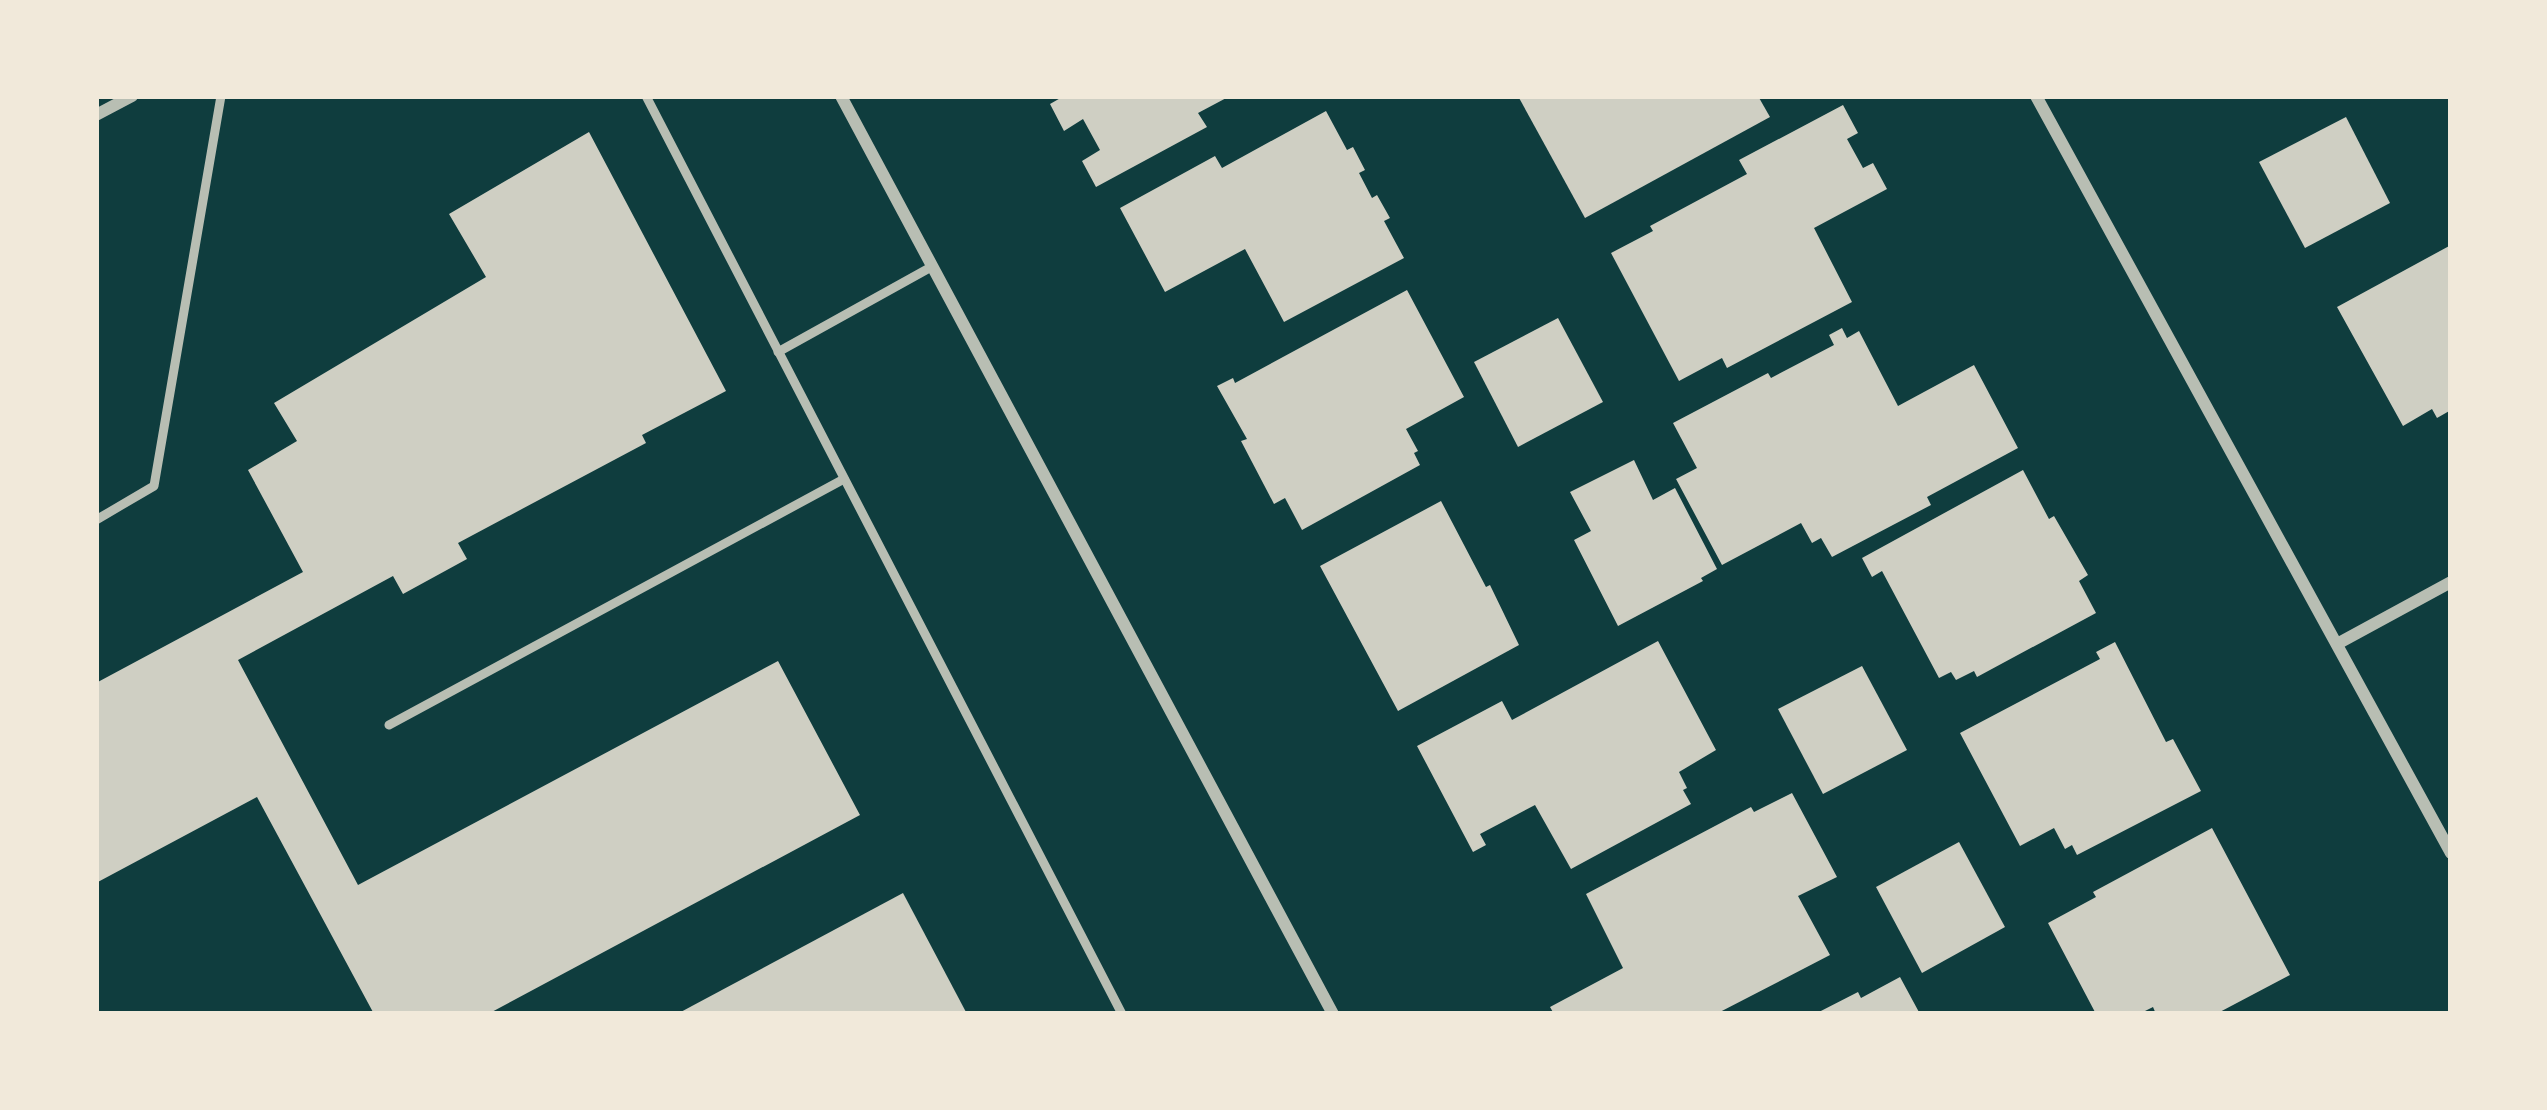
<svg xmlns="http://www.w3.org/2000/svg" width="2547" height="1110" font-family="Cabin,sans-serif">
  <rect width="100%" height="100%" fill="#0f3d3e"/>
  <!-- building -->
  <g fill="#cfcfc3">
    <path d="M 1064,96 L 1230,96 L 1198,113 L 1207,127 L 1096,187 L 1082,161 L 1100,150 L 1083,119 L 1064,131 L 1050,104 Z"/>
    <path d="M 1518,96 L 1758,96 L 1770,117 L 1585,218 Z"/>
    <path d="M 1843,105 L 1858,133 L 1847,139 L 1863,168 L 1873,163 L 1887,189 L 1814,228 L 1852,302 L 1727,368 L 1722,358 L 1679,381 L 1611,253 L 1653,231 L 1650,226 L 1747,174 L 1739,160 Z"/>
    <path d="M 1326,111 L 1347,150 L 1353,147 L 1365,170 L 1359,173 L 1372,198 L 1377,195 L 1390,218 L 1384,221 L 1404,258 L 1284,322 L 1245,249 L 1165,292 L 1120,208 L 1215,156 L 1222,168 Z"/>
    <path d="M 2346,117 L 2390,203 L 2305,248 L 2259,162 Z"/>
    <path d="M 589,132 L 726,391 L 642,435 L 646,443 L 458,543 L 467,559 L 403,594 L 393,576 L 238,660 L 358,885 L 778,661 L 860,815 L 488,1014 L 374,1014 L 257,797 L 96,883 L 96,683 L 303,572 L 248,470 L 297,441 L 274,403 L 486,277 L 449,214 Z"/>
    <path d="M 2451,245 L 2451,410 L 2437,418 L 2432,409 L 2403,426 L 2337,307 Z"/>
    <path d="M 1407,290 L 1464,397 L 1406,429 L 1418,451 L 1414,453 L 1420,465 L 1302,530 L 1285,498 L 1274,504 L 1241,441 L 1247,439 L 1217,386 L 1233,378 L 1235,383 Z"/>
    <path d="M 1558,318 L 1603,402 L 1518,447 L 1474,362 Z"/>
    <path d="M 1842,328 L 1847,338 L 1859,331 L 1898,406 L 1974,365 L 2018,448 L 1927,497 L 1931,505 L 1832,557 L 1821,538 L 1812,543 L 1801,523 L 1722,565 L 1676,479 L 1697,468 L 1673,423 L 1768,373 L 1771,378 L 1834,345 L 1829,335 Z"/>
    <path d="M 1634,460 L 1653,500 L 1675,488 L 1717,569 L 1701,578 L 1703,581 L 1618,626 L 1574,540 L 1591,531 L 1570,492 Z"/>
    <path d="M 2023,470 L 2049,519 L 2054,516 L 2088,575 L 2079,581 L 2096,613 L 1977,677 L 1974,671 L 1956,680 L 1951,672 L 1939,678 L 1882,571 L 1872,577 L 1862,558 Z"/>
    <path d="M 1441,501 L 1486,587 L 1490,585 L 1519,645 L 1398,711 L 1320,566 Z"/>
    <path d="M 1658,641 L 1716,750 L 1679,772 L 1687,788 L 1683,790 L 1691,804 L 1571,869 L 1535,805 L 1480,834 L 1486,845 L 1473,852 L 1417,746 L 1502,701 L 1512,720 Z"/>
    <path d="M 2115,642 L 2166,742 L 2173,739 L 2201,791 L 2077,855 L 2072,845 L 2065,849 L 2054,828 L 2020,846 L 1960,733 L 2100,659 L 2096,652 Z"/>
    <path d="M 1862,666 L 1907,750 L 1823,794 L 1778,709 Z"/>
    <path d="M 1792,793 L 1837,877 L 1798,896 L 1830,955 L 1716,1014 L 1554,1014 L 1550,1007 L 1623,968 L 1586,894 L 1751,807 L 1754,812 Z"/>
    <path d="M 2212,828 L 2290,975 L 2216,1014 L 2156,1014 L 2153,1007 L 2139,1014 L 2096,1014 L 2048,923 L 2096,897 L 2093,892 Z"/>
    <path d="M 1959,842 L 2005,927 L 1922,973 L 1876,887 Z"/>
    <path d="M 903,893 L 967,1014 L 677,1014 Z"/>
    <path d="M 1900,977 L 1920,1014 L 1815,1014 L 1858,992 L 1861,998 Z"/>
  </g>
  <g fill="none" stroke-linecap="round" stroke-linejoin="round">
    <!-- service -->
    <g stroke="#b8beb3" stroke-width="9">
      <path d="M 646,96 L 1122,1014"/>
      <path d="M 778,352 L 933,266"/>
      <path d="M 96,520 L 154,486 L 221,96"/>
      <path d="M 389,725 L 844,479"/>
    </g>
    <!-- minor -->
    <g stroke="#b8beb3" stroke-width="12">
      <path d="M 841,96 L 1333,1014"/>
      <path d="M 2036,96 L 2451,853"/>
      <path d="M 96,115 L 132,96"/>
      <path d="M 2337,644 L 2451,582"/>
    </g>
  </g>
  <!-- border -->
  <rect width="2547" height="1110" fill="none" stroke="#f1e9da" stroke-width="198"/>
</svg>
